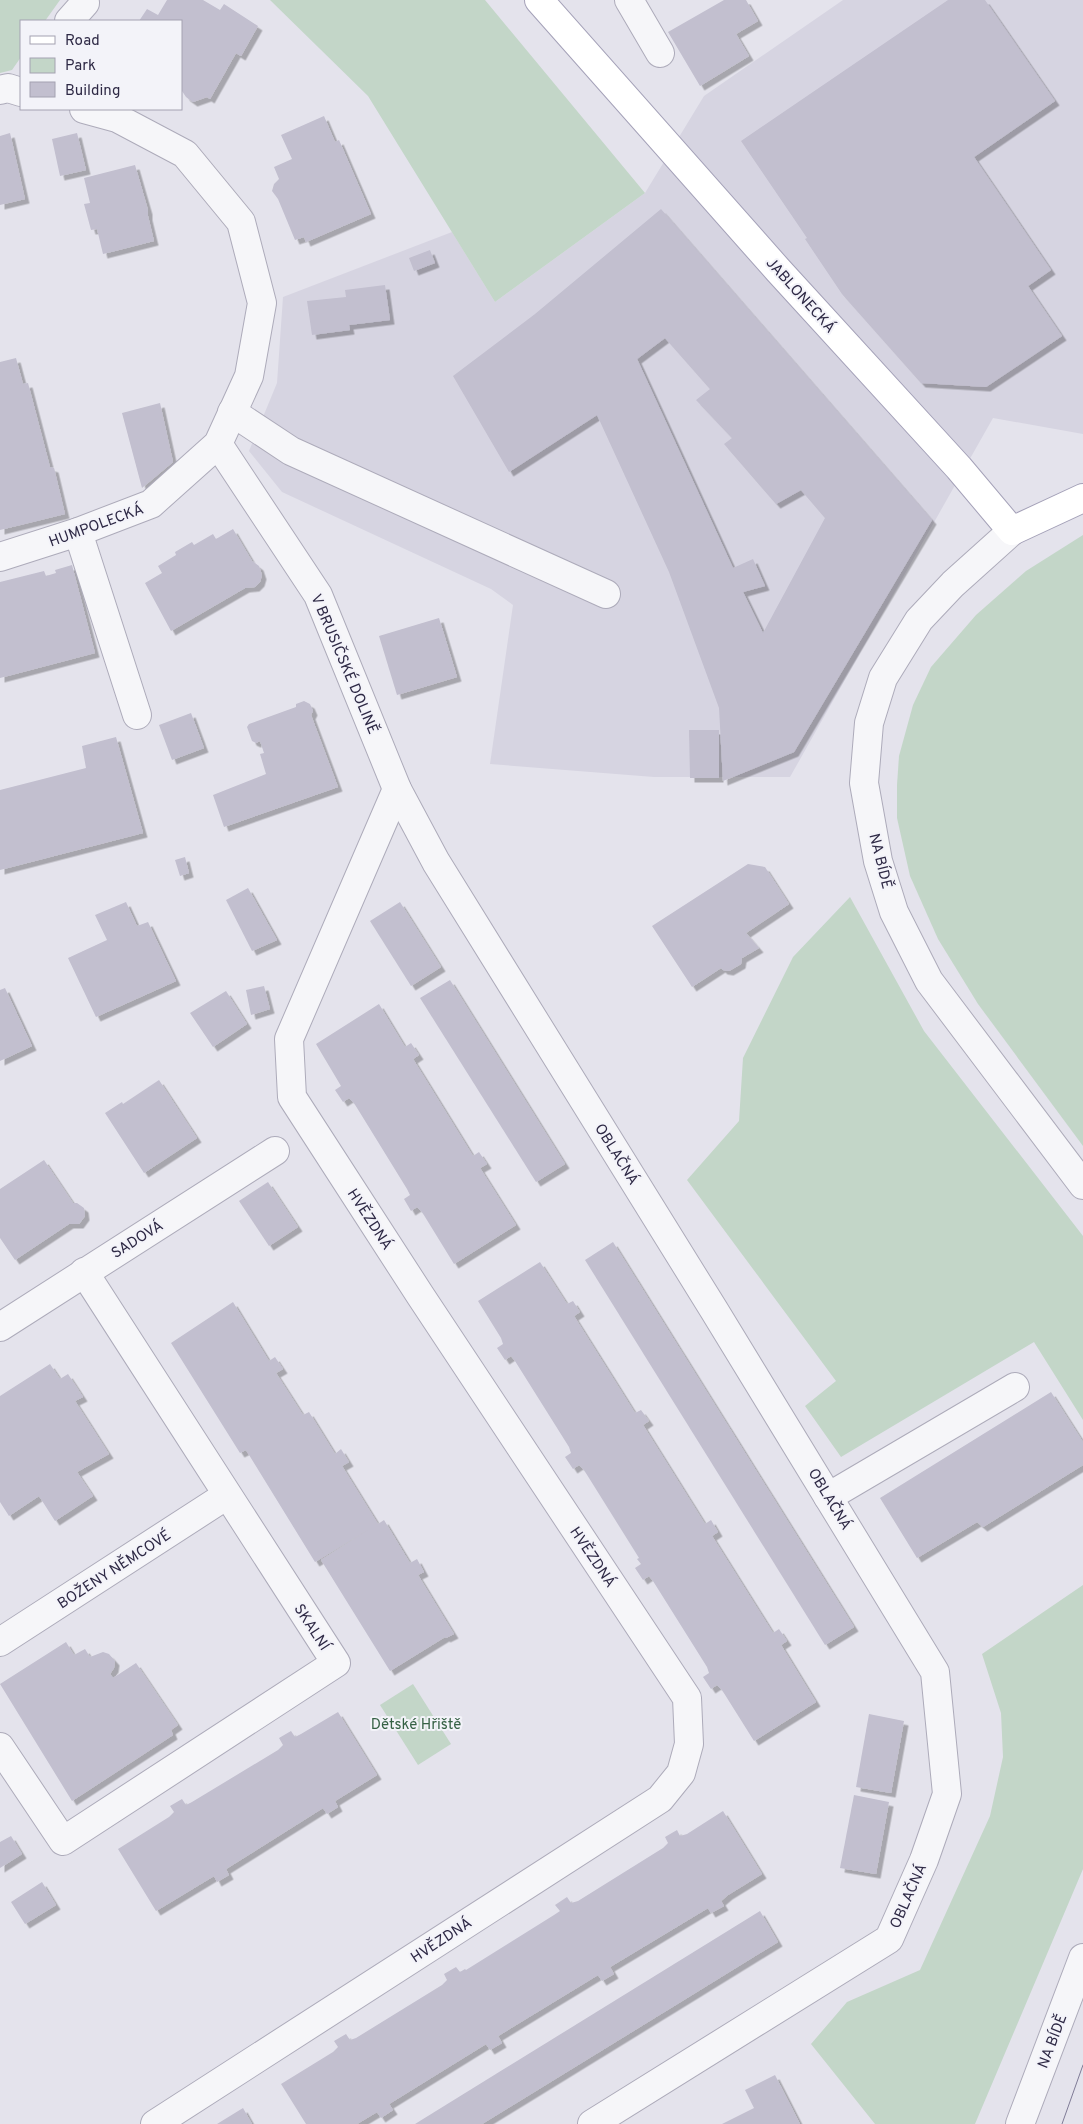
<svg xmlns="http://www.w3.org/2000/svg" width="1083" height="2124" font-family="Overpass,sans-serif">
  <defs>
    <filter id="shadow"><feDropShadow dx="4.5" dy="4.5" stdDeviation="0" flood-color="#0004"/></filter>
  </defs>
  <rect width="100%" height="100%" fill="#e4e3ec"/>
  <!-- built -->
  <path fill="#d6d4e1" d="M 843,0 L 1083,0 L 1083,434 L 993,418 L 790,777 L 654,777 L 490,764 L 513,605 L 491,589 L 282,492 L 249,451 L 277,383 L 283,297 L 452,232 L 495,302 L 645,193 L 704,96 Z"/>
  <!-- green -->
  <g fill="#c3d6c8">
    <path d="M 0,0 L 60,0 L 45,21 L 21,21 L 21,57 L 12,70 L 0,73 Z"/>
    <path d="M 270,0 L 485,0 L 645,193 L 495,302 L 368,96 Z"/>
    <path d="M 1083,535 L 1083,1146 L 978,1004 L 938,939 L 910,876 L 897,818 L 897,785 L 899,756 L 913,705 L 931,667 L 976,615 L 1026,571 Z"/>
    <path d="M 850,897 L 924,1031 L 1083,1236 L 1083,1420 L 1034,1342 L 841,1457 L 805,1406 L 836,1381 L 687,1180 L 739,1121 L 743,1058 L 793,957 Z"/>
    <path d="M 1083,1585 L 1083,1869 L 975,2124 L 875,2124 L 811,2044 L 847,2002 L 920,1970 L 990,1816 L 1003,1757 L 1001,1713 L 982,1654 Z"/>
    <path d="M 413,1684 L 451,1744 L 418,1765 L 380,1705 Z"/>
  </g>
  <!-- building -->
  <g fill="#c2bfcf" fill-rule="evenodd" filter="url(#shadow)">
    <path d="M 167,0 L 203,0 L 220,10 L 224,4 L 258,26 L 241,56 L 236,53 L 210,99 L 207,97 L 193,102 L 186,97 L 182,91 L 181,21 L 139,21 L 147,9 L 158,15 Z"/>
    <path d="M 724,0 L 746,0 L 758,21 L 736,34 L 749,56 L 700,86 L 668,32 Z"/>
    <path d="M 948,0 L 985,0 L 1055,101 L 974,157 L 1051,270 L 1028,286 L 1062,336 L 986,387 L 921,383 L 842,294 L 805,239 L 807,238 L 741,141 Z"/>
    <path d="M 324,116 L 335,142 L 339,140 L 371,214 L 306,242 L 304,237 L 295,240 L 278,199 L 272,191 L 274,184 L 279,179 L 274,167 L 292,159 L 281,135 Z"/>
    <path d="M 10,133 L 25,199 L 0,205 L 0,136 Z"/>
    <path d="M 77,133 L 86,170 L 60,176 L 52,139 Z"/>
    <path d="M 135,165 L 148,210 L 148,216 L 154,241 L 103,254 L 97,229 L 91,230 L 84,204 L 90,203 L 84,178 Z"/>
    <path d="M 661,209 L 932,520 L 794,752 L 723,781 L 719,708 L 669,572 L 597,415 L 509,472 L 453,376 L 535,314 ZM 665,338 L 710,389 L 696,400 L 732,438 L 724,444 L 776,504 L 801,490 L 825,518 L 763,633 L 743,592 L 765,586 L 753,559 L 733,568 L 637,359 Z"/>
    <path d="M 430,250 L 435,263 L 414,271 L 409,258 Z"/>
    <path d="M 385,285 L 390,320 L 349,325 L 350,330 L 312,335 L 307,301 L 346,297 L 345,290 Z"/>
    <path d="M 16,358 L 23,384 L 28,383 L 50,467 L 54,468 L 65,514 L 0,530 L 0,362 Z"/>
    <path d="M 160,403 L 173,462 L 142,488 L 122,413 Z"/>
    <path d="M 233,529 L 252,561 L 259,566 L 262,575 L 260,582 L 255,587 L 245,588 L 171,631 L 145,583 L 162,573 L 158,566 L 176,555 L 175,552 L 192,542 L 194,545 L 213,534 L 216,539 Z"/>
    <path d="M 72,565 L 95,653 L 0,678 L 0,582 L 44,571 L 46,576 L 56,573 L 55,570 Z"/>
    <path d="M 439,618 L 457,677 L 397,695 L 379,636 Z"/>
    <path d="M 304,701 L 310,704 L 313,711 L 311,715 L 338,787 L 224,827 L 213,795 L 266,774 L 260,754 L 264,753 L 260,741 L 256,743 L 252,741 L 247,727 L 249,724 L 296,707 L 296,704 Z"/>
    <path d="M 191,713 L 204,748 L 172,760 L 159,725 Z"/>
    <path d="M 689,730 L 719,730 L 719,778 L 690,778 Z"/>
    <path d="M 116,737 L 143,833 L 0,870 L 0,790 L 86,768 L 82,746 Z"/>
    <path d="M 185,857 L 189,873 L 180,876 L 175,860 Z"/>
    <path d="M 748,864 L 765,867 L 789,904 L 746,933 L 759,948 L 742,958 L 741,964 L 729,971 L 723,970 L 721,968 L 692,987 L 652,926 Z"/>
    <path d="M 248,888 L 277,940 L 252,951 L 226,900 Z"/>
    <path d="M 126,902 L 137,926 L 148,922 L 176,981 L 96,1017 L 68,958 L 107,940 L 95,915 Z"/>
    <path d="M 400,902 L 441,967 L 411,986 L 370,921 Z"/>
    <path d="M 450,980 L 565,1164 L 536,1182 L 420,998 Z"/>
    <path d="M 264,986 L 270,1009 L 251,1015 L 246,990 Z"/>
    <path d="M 5,988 L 32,1046 L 0,1061 L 0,990 Z"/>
    <path d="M 226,991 L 247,1024 L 213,1047 L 190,1013 Z"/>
    <path d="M 379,1004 L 405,1047 L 411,1043 L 419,1055 L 413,1059 L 473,1156 L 479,1152 L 487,1164 L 480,1168 L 516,1225 L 454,1264 L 422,1212 L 417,1207 L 411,1211 L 404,1199 L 410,1195 L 407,1189 L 354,1103 L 349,1098 L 343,1102 L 335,1090 L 341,1086 L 316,1044 Z"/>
    <path d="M 159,1080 L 197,1138 L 144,1173 L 105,1113 L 122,1102 L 123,1104 Z"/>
    <path d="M 44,1160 L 73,1203 L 77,1203 L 84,1208 L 85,1216 L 79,1224 L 69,1224 L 15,1260 L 0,1238 L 0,1189 Z"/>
    <path d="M 268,1182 L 298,1227 L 269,1246 L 239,1201 Z"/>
    <path d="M 613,1242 L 854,1627 L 825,1645 L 585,1260 Z"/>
    <path d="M 540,1262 L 567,1304 L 573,1301 L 580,1312 L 574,1316 L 635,1413 L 641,1410 L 649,1421 L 643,1425 L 705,1524 L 711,1520 L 718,1532 L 712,1536 L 773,1633 L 779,1629 L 787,1641 L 781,1645 L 816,1702 L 754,1741 L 722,1690 L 717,1685 L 711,1689 L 703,1677 L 709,1673 L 707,1667 L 653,1581 L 649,1576 L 643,1580 L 635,1568 L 641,1564 L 637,1559 L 639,1558 L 584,1470 L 579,1465 L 573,1469 L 565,1457 L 571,1453 L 569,1447 L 515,1361 L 511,1356 L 505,1360 L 497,1348 L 503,1344 L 501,1338 L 478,1301 Z"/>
    <path d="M 233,1302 L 269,1361 L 275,1357 L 283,1369 L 276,1373 L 303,1415 L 309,1412 L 335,1454 L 341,1449 L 349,1462 L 342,1466 L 378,1524 L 384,1520 L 410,1563 L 417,1559 L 424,1572 L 418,1575 L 454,1634 L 446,1638 L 445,1637 L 390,1671 L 321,1560 L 371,1528 L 315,1562 L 246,1450 L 240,1453 L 171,1343 Z"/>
    <path d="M 50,1364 L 60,1379 L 68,1374 L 83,1397 L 75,1401 L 109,1454 L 77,1472 L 93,1496 L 55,1521 L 39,1496 L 9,1516 L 0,1502 L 0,1396 Z"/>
    <path d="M 1051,1392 L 1083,1442 L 1083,1465 L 983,1527 L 977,1522 L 917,1558 L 880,1498 Z"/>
    <path d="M 66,1642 L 74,1655 L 85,1649 L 90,1657 L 103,1652 L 109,1654 L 115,1661 L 114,1668 L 110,1674 L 113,1678 L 136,1663 L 178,1725 L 171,1730 L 173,1735 L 72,1801 L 0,1684 Z"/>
    <path d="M 338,1712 L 377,1775 L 335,1801 L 338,1807 L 327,1814 L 323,1808 L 226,1869 L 229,1875 L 217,1882 L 214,1876 L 156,1911 L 118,1849 L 169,1817 L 174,1812 L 170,1806 L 182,1799 L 186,1805 L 192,1802 L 278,1750 L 283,1745 L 279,1738 L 291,1731 L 295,1737 L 301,1734 Z"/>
    <path d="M 869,1714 L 904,1721 L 891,1793 L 856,1787 Z"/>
    <path d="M 854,1795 L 889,1802 L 876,1874 L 840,1868 Z"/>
    <path d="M 723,1811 L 762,1874 L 728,1895 L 721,1901 L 724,1906 L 711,1913 L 708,1908 L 610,1967 L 614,1974 L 602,1981 L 598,1975 L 498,2036 L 502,2043 L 490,2050 L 486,2044 L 389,2104 L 393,2110 L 381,2118 L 377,2112 L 357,2124 L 306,2124 L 281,2084 L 333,2052 L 338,2047 L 334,2041 L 346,2034 L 350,2040 L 356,2038 L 442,1985 L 447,1980 L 444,1974 L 456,1967 L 460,1972 L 465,1969 L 466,1970 L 554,1915 L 560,1911 L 555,1905 L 567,1897 L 571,1903 L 578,1901 L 663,1848 L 668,1843 L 665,1837 L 677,1830 L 680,1836 L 687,1834 Z"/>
    <path d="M 11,1836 L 22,1854 L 0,1868 L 0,1842 Z"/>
    <path d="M 42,1882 L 56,1905 L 25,1924 L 11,1902 Z"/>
    <path d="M 760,1911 L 778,1942 L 687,1998 L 482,2124 L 415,2124 Z"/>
    <path d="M 775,2075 L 800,2124 L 722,2124 L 754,2108 L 745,2090 Z"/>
    <path d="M 243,2108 L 252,2124 L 217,2124 Z"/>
  </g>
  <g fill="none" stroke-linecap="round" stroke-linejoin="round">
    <defs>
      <g id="minor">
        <path d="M 629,0 L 660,53"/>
        <path d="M 69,21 L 85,3"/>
        <path d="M 0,90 L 8,88 L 21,92"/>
        <path d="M 232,412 L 291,451 L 606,594"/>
        <path d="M 218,444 L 318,595 L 397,789 L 436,862 L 714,1310 L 935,1672 L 947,1794 L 924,1860 L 889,1939 L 592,2124"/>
        <path d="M 1012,531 L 953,584 L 919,620 L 883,678 L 869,723 L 864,783 L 878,861 L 894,912 L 929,981 L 1083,1185"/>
        <path d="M 78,532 L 137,715"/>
        <path d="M 0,557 L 78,532 L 151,504 L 218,444 L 249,376 L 262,303 L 241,222 L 185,154 L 117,118 L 84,109"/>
        <path d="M 0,1327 L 275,1151"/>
        <path d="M 828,1497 L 1015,1387"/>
        <path d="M 0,1642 L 227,1495"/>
        <path d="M 0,1747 L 63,1841 L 336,1663 L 84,1272"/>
        <path d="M 155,2124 L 660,1799 L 681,1773 L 689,1744 L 687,1698 L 420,1295 L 292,1097 L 289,1039 L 397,789"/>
        <path d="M 1020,2124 L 1083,1958"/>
      </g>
      <path id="major" d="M 539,0 L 778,270 L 959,468 L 1012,531 L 1083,498"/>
    </defs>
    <!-- minor casing -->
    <use href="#minor" stroke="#adabba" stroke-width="30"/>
    <!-- major casing -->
    <use href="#major" stroke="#a4a1b8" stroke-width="30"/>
    <!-- minor -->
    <use href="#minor" stroke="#f6f6f9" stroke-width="28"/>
    <!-- major -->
    <use href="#major" stroke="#fff" stroke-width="28"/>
    <!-- tram -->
    <path stroke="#7f7b96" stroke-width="1" d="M 1062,2124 L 1083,2065"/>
  </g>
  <g text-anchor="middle" stroke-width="4" stroke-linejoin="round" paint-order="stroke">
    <!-- street labels -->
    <g font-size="15" fill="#2e2945" stroke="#f3f3f9">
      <text transform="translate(801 295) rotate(48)" y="5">JABLONECKÁ</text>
      <text transform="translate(96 525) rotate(-20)" y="5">HUMPOLECKÁ</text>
      <text transform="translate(345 664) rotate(67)" y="5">V BRUSIČSKÉ DOLINĚ</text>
      <text transform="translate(881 861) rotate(76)" y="5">NA BÍDĚ</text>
      <text transform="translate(617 1154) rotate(58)" y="5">OBLAČNÁ</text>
      <text transform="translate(370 1219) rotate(57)" y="5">HVĚZDNÁ</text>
      <text transform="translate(137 1239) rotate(-32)" y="5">SADOVÁ</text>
      <text transform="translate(830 1499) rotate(59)" y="5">OBLAČNÁ</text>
      <text transform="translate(593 1557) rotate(56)" y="5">HVĚZDNÁ</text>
      <text transform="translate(114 1569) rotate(-33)" y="5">BOŽENY NĚMCOVÉ</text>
      <text transform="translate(312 1627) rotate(57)" y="5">SKALNÍ</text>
      <text transform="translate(908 1896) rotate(-66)" y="5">OBLAČNÁ</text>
      <text transform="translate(441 1940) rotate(-33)" y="5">HVĚZDNÁ</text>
      <text transform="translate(1052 2041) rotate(-69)" y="5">NA BÍDĚ</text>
    </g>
    <!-- park labels -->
    <g font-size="15" fill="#366145" stroke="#f3f3f9">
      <text x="416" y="1729">Dětské Hřiště</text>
    </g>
  </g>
  <!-- legend -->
  <rect x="20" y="20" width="162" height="90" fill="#f3f3f9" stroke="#a4a2b1"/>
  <rect x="30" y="36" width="25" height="8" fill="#ffffff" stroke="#a4a2b1"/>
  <text x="65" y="45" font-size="15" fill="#2e2945">Road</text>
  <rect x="30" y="58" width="25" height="15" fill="#c3d6c8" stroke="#a4a2b1"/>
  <text x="65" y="70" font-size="15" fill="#2e2945">Park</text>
  <rect x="30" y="82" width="25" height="15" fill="#c2bfcf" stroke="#a4a2b1"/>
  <text x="65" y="95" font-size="15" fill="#2e2945">Building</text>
</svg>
